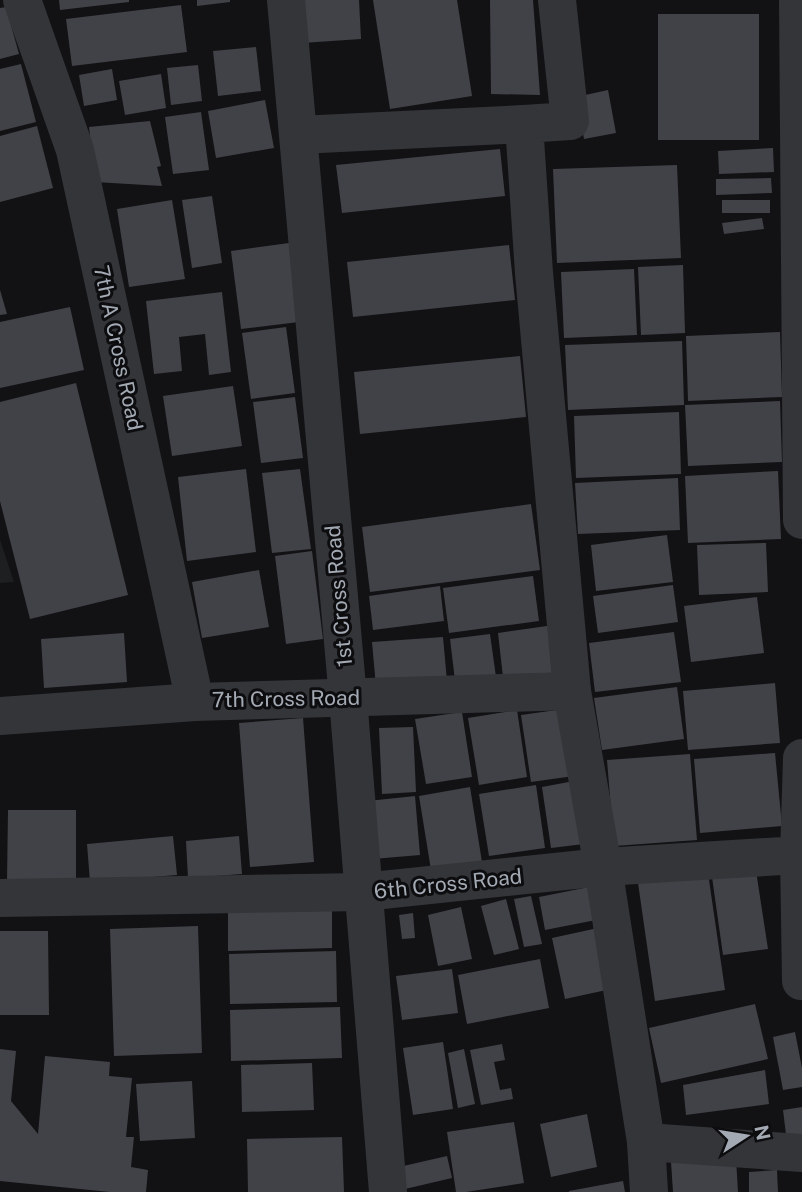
<svg xmlns="http://www.w3.org/2000/svg" width="802" height="1192" font-family="'Public Sans',sans-serif">
  <rect width="100%" height="100%" fill="#121214"/>
  <!-- built -->
  <path fill="#1e1f21" d="M 0,540 L 14,582 L 0,583 Z"/>
  <!-- building -->
  <g fill="#414247">
    <path d="M 59,0 L 129,0 L 129,2 L 60,10 Z"/>
    <path d="M 197,0 L 230,0 L 230,2 L 197,6 Z"/>
    <path d="M 299,0 L 359,0 L 361,39 L 302,43 Z"/>
    <path d="M 373,0 L 457,0 L 472,96 L 390,109 Z"/>
    <path d="M 490,0 L 533,0 L 540,95 L 491,94 Z"/>
    <path d="M 181,5 L 187,52 L 72,66 L 66,19 Z"/>
    <path d="M 6,7 L 19,54 L 0,59 L 0,8 Z"/>
    <rect x="658" y="14" width="101" height="126"/>
    <path d="M 256,47 L 261,91 L 218,96 L 213,51 Z"/>
    <path d="M 21,64 L 36,122 L 0,131 L 0,69 Z"/>
    <path d="M 198,65 L 202,101 L 171,105 L 167,68 Z"/>
    <path d="M 112,69 L 117,100 L 84,106 L 79,75 Z"/>
    <path d="M 161,74 L 166,108 L 125,115 L 119,81 Z"/>
    <path d="M 608,90 L 616,133 L 584,139 L 576,97 Z"/>
    <path d="M 265,100 L 274,148 L 216,158 L 208,111 Z"/>
    <path d="M 201,112 L 209,170 L 173,174 L 165,117 Z"/>
    <path d="M 150,121 L 161,166 L 157,167 L 162,186 L 95,182 L 89,127 Z"/>
    <path d="M 37,126 L 53,188 L 0,202 L 0,136 Z"/>
    <path d="M 773,148 L 774,172 L 719,174 L 718,151 Z"/>
    <path d="M 500,149 L 505,196 L 342,213 L 336,165 Z"/>
    <path d="M 677,165 L 681,258 L 557,263 L 553,169 Z"/>
    <path d="M 771,178 L 772,193 L 716,195 L 716,179 Z"/>
    <path d="M 212,196 L 222,263 L 192,268 L 182,200 Z"/>
    <path d="M 172,200 L 185,279 L 129,287 L 117,209 Z"/>
    <rect x="722" y="200" width="48" height="13"/>
    <path d="M 762,218 L 764,229 L 724,234 L 722,223 Z"/>
    <path d="M 289,243 L 299,322 L 241,329 L 231,251 Z"/>
    <path d="M 509,245 L 515,300 L 353,317 L 347,262 Z"/>
    <path d="M 683,265 L 685,333 L 641,335 L 638,267 Z"/>
    <path d="M 634,269 L 637,335 L 564,338 L 561,272 Z"/>
    <path d="M 0,290 L 7,314 L 0,315 Z"/>
    <path d="M 222,292 L 231,372 L 209,375 L 205,334 L 179,337 L 182,371 L 154,374 L 146,301 Z"/>
    <path d="M 70,307 L 84,370 L 0,388 L 0,322 Z"/>
    <path d="M 286,327 L 295,393 L 251,399 L 242,333 Z"/>
    <path d="M 780,332 L 782,397 L 688,401 L 686,336 Z"/>
    <path d="M 682,341 L 684,405 L 568,410 L 565,345 Z"/>
    <path d="M 520,356 L 526,417 L 360,434 L 354,372 Z"/>
    <path d="M 76,383 L 128,595 L 30,619 L 0,501 L 0,402 Z"/>
    <path d="M 233,386 L 242,446 L 172,456 L 163,396 Z"/>
    <path d="M 295,397 L 303,458 L 261,463 L 253,402 Z"/>
    <path d="M 780,401 L 782,462 L 688,466 L 685,405 Z"/>
    <path d="M 679,412 L 681,474 L 576,478 L 574,416 Z"/>
    <path d="M 246,469 L 256,552 L 187,561 L 178,477 Z"/>
    <path d="M 300,469 L 311,549 L 272,553 L 262,473 Z"/>
    <path d="M 778,471 L 781,539 L 688,543 L 685,476 Z"/>
    <path d="M 678,478 L 680,530 L 578,534 L 575,483 Z"/>
    <path d="M 531,504 L 540,570 L 370,592 L 362,527 Z"/>
    <path d="M 667,535 L 673,582 L 596,591 L 591,545 Z"/>
    <path d="M 766,543 L 768,592 L 699,595 L 697,545 Z"/>
    <path d="M 312,551 L 323,639 L 286,644 L 275,556 Z"/>
    <path d="M 259,570 L 269,627 L 202,638 L 192,582 Z"/>
    <path d="M 533,576 L 539,621 L 449,633 L 443,588 Z"/>
    <path d="M 673,585 L 678,622 L 598,633 L 593,596 Z"/>
    <path d="M 440,586 L 444,621 L 373,630 L 369,596 Z"/>
    <path d="M 757,597 L 764,653 L 691,662 L 684,606 Z"/>
    <path d="M 554,625 L 561,679 L 504,686 L 498,633 Z"/>
    <path d="M 674,632 L 681,682 L 595,692 L 589,643 Z"/>
    <path d="M 124,633 L 127,682 L 44,688 L 41,639 Z"/>
    <path d="M 490,634 L 497,684 L 456,689 L 450,639 Z"/>
    <path d="M 443,637 L 447,681 L 376,687 L 372,642 Z"/>
    <path d="M 775,683 L 780,743 L 688,750 L 683,691 Z"/>
    <path d="M 677,687 L 684,739 L 602,750 L 594,698 Z"/>
    <path d="M 564,709 L 574,776 L 531,782 L 521,715 Z"/>
    <path d="M 517,710 L 527,777 L 479,785 L 468,718 Z"/>
    <path d="M 462,712 L 472,777 L 426,784 L 415,719 Z"/>
    <path d="M 303,718 L 314,862 L 250,867 L 239,723 Z"/>
    <path d="M 413,727 L 416,792 L 382,794 L 379,728 Z"/>
    <path d="M 775,753 L 782,826 L 700,833 L 694,759 Z"/>
    <path d="M 690,754 L 697,840 L 614,846 L 607,760 Z"/>
    <path d="M 574,781 L 584,844 L 551,848 L 542,787 Z"/>
    <path d="M 536,785 L 545,848 L 489,856 L 479,794 Z"/>
    <path d="M 470,787 L 482,862 L 431,870 L 419,796 Z"/>
    <path d="M 415,796 L 420,855 L 373,859 L 368,801 Z"/>
    <path d="M 8,810 L 76,810 L 76,882 L 7,882 Z"/>
    <path d="M 173,836 L 177,875 L 90,882 L 87,844 Z"/>
    <path d="M 239,836 L 242,874 L 188,878 L 186,841 Z"/>
    <path d="M 756,871 L 768,949 L 723,955 L 712,877 Z"/>
    <path d="M 708,873 L 725,990 L 655,1001 L 638,883 Z"/>
    <path d="M 589,887 L 596,920 L 545,930 L 539,897 Z"/>
    <path d="M 531,896 L 542,944 L 524,947 L 514,899 Z"/>
    <path d="M 506,899 L 519,949 L 494,955 L 481,906 Z"/>
    <path d="M 332,907 L 332,948 L 228,951 L 228,909 Z"/>
    <path d="M 461,907 L 472,959 L 438,966 L 428,915 Z"/>
    <path d="M 413,913 L 415,938 L 402,939 L 399,915 Z"/>
    <path d="M 198,926 L 202,1053 L 114,1056 L 110,929 Z"/>
    <path d="M 598,928 L 611,989 L 565,999 L 552,938 Z"/>
    <path d="M 0,931 L 48,931 L 49,1015 L 0,1015 Z"/>
    <path d="M 336,951 L 337,1002 L 230,1004 L 229,954 Z"/>
    <path d="M 540,959 L 549,1008 L 467,1024 L 458,975 Z"/>
    <path d="M 452,969 L 458,1013 L 402,1020 L 396,976 Z"/>
    <path d="M 755,1004 L 768,1059 L 661,1083 L 649,1028 Z"/>
    <path d="M 340,1007 L 342,1058 L 231,1061 L 230,1010 Z"/>
    <path d="M 795,1032 L 802,1068 L 802,1087 L 783,1090 L 773,1037 Z"/>
    <path d="M 443,1042 L 453,1109 L 413,1115 L 403,1048 Z"/>
    <path d="M 502,1044 L 505,1060 L 494,1062 L 500,1090 L 511,1088 L 513,1099 L 481,1105 L 470,1050 Z"/>
    <path d="M 0,1049 L 16,1051 L 11,1101 L 38,1134 L 45,1056 L 110,1062 L 109,1076 L 132,1078 L 126,1137 L 134,1137 L 131,1167 L 148,1170 L 146,1192 L 110,1192 L 0,1181 Z"/>
    <path d="M 464,1049 L 475,1104 L 458,1108 L 448,1053 Z"/>
    <path d="M 312,1063 L 314,1110 L 242,1112 L 241,1065 Z"/>
    <path d="M 765,1070 L 769,1104 L 686,1115 L 683,1085 Z"/>
    <path d="M 192,1081 L 195,1138 L 140,1141 L 136,1084 Z"/>
    <path d="M 802,1107 L 802,1149 L 788,1151 L 783,1110 Z"/>
    <path d="M 587,1114 L 597,1167 L 551,1177 L 540,1124 Z"/>
    <path d="M 514,1122 L 524,1183 L 466,1192 L 456,1192 L 447,1132 Z"/>
    <path d="M 342,1137 L 344,1192 L 248,1192 L 247,1139 Z"/>
    <path d="M 447,1156 L 452,1178 L 405,1189 L 399,1167 Z"/>
    <path d="M 736,1158 L 738,1192 L 673,1192 L 671,1162 Z"/>
    <path d="M 777,1170 L 778,1192 L 749,1192 L 749,1172 Z"/>
    <path d="M 623,1181 L 625,1192 L 569,1192 L 569,1191 Z"/>
  </g>
  <g fill="none" stroke-linecap="round" stroke-linejoin="round">
    <!-- minor -->
    <g stroke="#333539" stroke-width="38">
      <path d="M 22,0 L 75,150 L 195,702"/>
      <path d="M 286,0 L 348,698 L 388,1192"/>
      <path d="M 557,0 L 570,121 L 524,124 L 534,273 L 572,691 L 603,867 L 646,1142 L 649,1192"/>
      <path d="M 798,0 L 802,520"/>
      <path d="M 299,135 L 524,124"/>
      <path d="M 0,716 L 195,702 L 572,691"/>
      <path d="M 799,855 L 801,981"/>
      <path d="M 0,898 L 363,892 L 603,867 L 799,855 L 802,758"/>
      <path d="M 646,1142 L 802,1153"/>
    </g>
  </g>
  <g text-anchor="middle" stroke-width="6" stroke-linejoin="round" paint-order="stroke">
    <!-- street labels -->
    <g font-size="21" fill="#a4aab4" stroke="#0d0d0f">
      <text transform="translate(118 348) rotate(78)" y="7">7th A Cross Road</text>
      <text transform="translate(339 596) rotate(-95)" y="7">1st Cross Road</text>
      <text transform="translate(286 699) rotate(-1)" y="7">7th Cross Road</text>
      <text transform="translate(448 884) rotate(-6)" y="7">6th Cross Road</text>
    </g>
  </g>
  <!-- north arrow -->
  <g transform="translate(746 1136) rotate(78)" stroke="#0d0d0f" stroke-width="5" paint-order="stroke">
  <path d="M0-5L12 26L0 18L-12 26Z" fill="#a4aab4"/>
  <text y="-10" font-size="19" font-weight="bold" text-anchor="middle" fill="#a4aab4">N</text>
  </g>
</svg>
